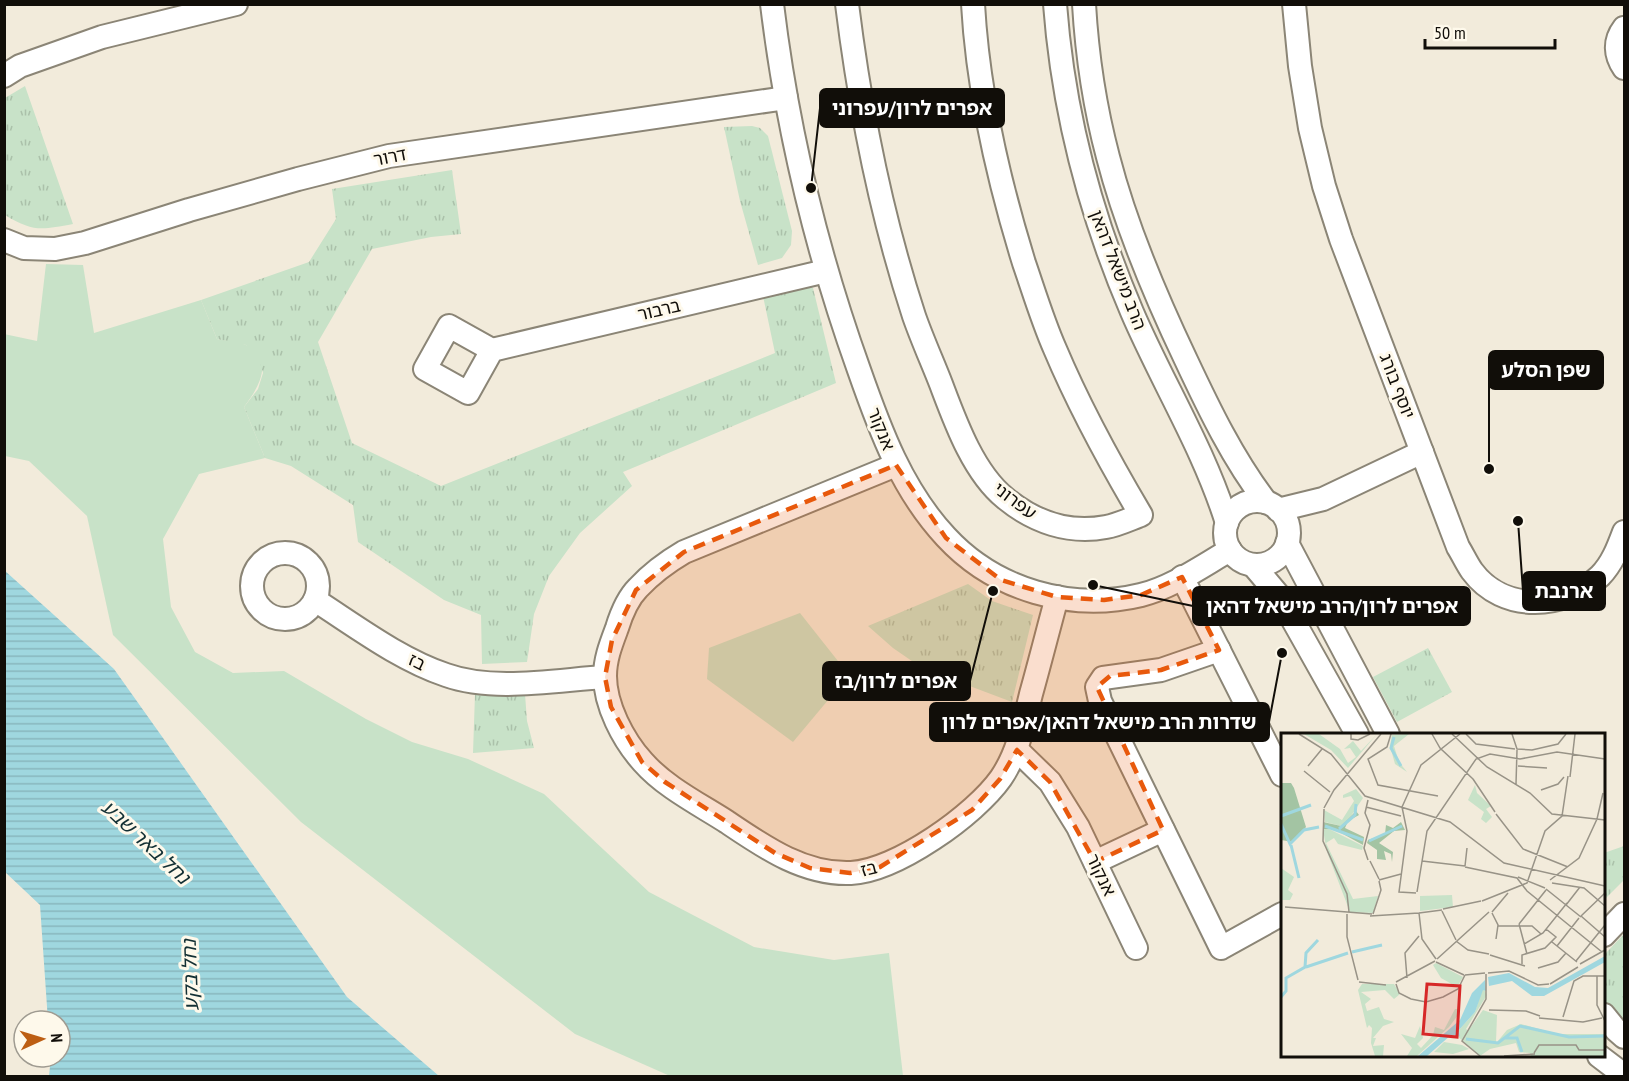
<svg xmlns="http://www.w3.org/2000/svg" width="1629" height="1081" font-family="'PT Sans Narrow','Noto Sans Hebrew',sans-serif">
  <defs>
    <pattern id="park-tufts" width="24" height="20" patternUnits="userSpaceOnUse" patternTransform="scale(1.5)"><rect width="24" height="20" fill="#c8e2c8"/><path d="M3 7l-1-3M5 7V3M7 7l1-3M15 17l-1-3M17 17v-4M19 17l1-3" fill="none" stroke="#abc1aa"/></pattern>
    <pattern id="water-rules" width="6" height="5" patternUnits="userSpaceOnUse" patternTransform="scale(1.5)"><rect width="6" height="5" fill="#9fd7df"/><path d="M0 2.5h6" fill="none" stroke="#88b7be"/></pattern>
  </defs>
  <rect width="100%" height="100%" fill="#f2ebdb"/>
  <!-- green -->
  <g fill="#c8e2c8">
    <path d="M 46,264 L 83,265 L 94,333 L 201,300 L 217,339 C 226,341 238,341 246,345 C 276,359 258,389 244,407 L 265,458 L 199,474 L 163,539 L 171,607 L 195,652 L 233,673 L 284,671 L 366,719 L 412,742 L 468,759 L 544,794 L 649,892 L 754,947 L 834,960 L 889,953 L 903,1076 L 670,1076 L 575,1034 L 301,822 L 113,635 L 87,516 L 29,461 L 5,456 L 4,334 L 37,341 Z"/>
    <path d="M 800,613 L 849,675 L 793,742 L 707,679 L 709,648 Z"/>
  </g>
  <!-- park -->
  <g fill="url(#park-tufts)">
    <path d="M 25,86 L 73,224 C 41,230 33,232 5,215 L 5,98 Z"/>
    <path d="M 752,126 L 760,128 L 768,136 L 792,231 L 791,245 L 782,258 L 758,265 L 740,201 L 724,127 Z"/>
    <path d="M 452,170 L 461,234 L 431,237 L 372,249 L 318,342 L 352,443 L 441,486 L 775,353 L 763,296 L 807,284 L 813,288 L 836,383 L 623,472 L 632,486 L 580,533 L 549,576 L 534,614 L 527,662 L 482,664 L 481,615 L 444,600 L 358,542 L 353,505 L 291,466 L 265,458 L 244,407 L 258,389 L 263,373 L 258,356 L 246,345 L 217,339 L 201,300 L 309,262 L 336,219 L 332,189 Z"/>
    <path d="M 968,584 L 992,601 L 1033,615 L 1012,702 L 922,668 L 893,648 L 868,626 Z"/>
    <path d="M 1428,648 L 1452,692 L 1397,722 L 1373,677 Z"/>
    <path d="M 475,694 L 525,694 L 527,721 L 534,748 L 473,753 Z"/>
    <path d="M 1624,846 L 1624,880 L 1604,900 L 1604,853 Z"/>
    <path d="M 1624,934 L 1624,1033 L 1604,1013 L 1604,955 Z"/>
  </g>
  <!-- water -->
  <path fill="url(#water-rules)" d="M 4,570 L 114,669 L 347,997 L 439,1076 L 49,1076 L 51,1057 L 60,1057 L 60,1021 L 48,1021 L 40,905 L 5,872 Z"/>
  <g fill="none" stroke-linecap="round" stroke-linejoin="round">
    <defs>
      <g id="minor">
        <path d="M 772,4 C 787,128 817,253 859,370 C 880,430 902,490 946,537 C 995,590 1071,612 1141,595 C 1173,587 1202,566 1230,550"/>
        <path d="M 847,4 C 860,109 881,215 914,316 C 922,339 932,361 941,384 C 955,421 973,472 1005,498 C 1034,522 1069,534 1106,527 C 1118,525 1130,519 1141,515 C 1109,461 1079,406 1055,349 C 1043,322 1034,292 1024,263 C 998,179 978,93 973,4"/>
        <path d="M 1055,4 C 1063,110 1090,214 1132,312 C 1162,382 1204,449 1227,523"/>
        <path d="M 1084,4 C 1087,55 1095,108 1108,157 C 1126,227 1155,295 1186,360 C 1209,409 1233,459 1266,502"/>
        <path d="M 1294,4 L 1300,66 L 1310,128 L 1324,186 L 1341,239 L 1458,547 C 1463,555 1467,564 1472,571 C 1503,613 1564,610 1600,576 C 1612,564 1618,548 1624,532"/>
        <path d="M 1624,28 C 1614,41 1615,55 1624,68"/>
        <path d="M 4,76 L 20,66 L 102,37 L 236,4"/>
        <path d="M 4,240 L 24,248 L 55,249 L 85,243 L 189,210 L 298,179 L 389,156 L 786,98"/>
        <path d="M 492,350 L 468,393 L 425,369 L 449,326 L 492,350 L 826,271"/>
        <path d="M 896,465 L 684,552 C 667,562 651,574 638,588 C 628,598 621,615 617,628 C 611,644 605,659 605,676 C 605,705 623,740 643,762 C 665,787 699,804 727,822 C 764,847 804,875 851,873 C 896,871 975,815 1001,778 C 1018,753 1024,723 1031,694 C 1040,662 1048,630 1057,597"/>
        <circle cx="1257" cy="533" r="32"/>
        <path d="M 1278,510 L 1323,499 L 1422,452"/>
        <path d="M 1287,543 L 1388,734"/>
        <circle cx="285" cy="586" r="33"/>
        <path d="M 1253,565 L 1280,597 L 1357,734"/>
        <path d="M 1182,577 L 1282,775"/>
        <path d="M 315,600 C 357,627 399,659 446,675 C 493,692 556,680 605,677"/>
        <path d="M 1219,650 L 1161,670 L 1103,678 L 1097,687 L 1100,701 L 1221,948 L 1282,914"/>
        <path d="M 1017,750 L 1050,782 L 1078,827 L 1136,948"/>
        <path d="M 1095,862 L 1163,830"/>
        <path d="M 1604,935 L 1624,914"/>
        <path d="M 1604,1015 L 1616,1030 L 1624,1037"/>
        <path d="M 1599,1056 L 1624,1075"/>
      </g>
    </defs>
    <!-- minor casing -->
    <use href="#minor" stroke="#8b8576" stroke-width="26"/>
    <!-- minor -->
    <use href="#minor" stroke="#fff" stroke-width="22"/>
  </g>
  <!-- marked area -->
  <path fill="#e8590c" fill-opacity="0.2" stroke="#e8590c" stroke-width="4.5" stroke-dasharray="12 8" stroke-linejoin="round" d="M 896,465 L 946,538 L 1001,580 L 1057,597 L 1104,600 L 1141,595 L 1182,577 L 1219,650 L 1161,670 L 1110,676 L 1097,687 L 1163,830 L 1095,862 L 1050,782 L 1017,750 L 1000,779 L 972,810 L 880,867 L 850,873 L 810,868 L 775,853 L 665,782 L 642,762 L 611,707 L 605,677 L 612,640 L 636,590 L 684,552 Z"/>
  <g text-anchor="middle" stroke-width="6" stroke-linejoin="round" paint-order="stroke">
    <!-- street labels -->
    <g font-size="18" fill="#110e09" stroke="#fef9eb">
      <text transform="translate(390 157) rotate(-11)" y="6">דרור</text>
      <text transform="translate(1118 270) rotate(69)" y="6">הרב מישאל דהאן</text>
      <text transform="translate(659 310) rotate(-13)" y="6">ברבור</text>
      <text transform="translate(1397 386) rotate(69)" y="6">יוסף בורג</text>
      <text transform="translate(881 429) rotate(68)" y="6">אנקור</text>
      <text transform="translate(1015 501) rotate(37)" y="6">עפרוני</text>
      <text transform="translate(417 662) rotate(26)" y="6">בז</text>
      <text transform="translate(869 869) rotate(-14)" y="6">בז</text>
      <text transform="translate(1101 875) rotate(64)" y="6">אנקור</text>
    </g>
    <!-- water labels -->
    <g font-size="20" font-style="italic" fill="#133034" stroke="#fef9eb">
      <text transform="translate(146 842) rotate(43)" y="7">נחל באר שבע</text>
      <text transform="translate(190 975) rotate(-92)" y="7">נחל בקע</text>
    </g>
  </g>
  <!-- overview -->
  <g transform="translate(1281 733)">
    <rect width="324" height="324" fill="#f2ebdb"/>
    <path d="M 75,56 L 82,65 L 70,83 L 60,93 L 44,89 L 43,77 L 61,87 L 73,68 L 70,63 L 62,65 L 62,62 ZM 46,95 L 82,113 L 81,117 L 57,111 L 53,105 L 45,110 L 72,166 L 97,163 L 92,180 L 69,179 L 46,119 L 42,97 ZM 81,251 L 113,251 L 119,261 L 113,266 L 104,257 L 80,259 L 90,266 L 84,271 L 86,278 L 98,274 L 103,286 L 113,289 L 102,293 L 92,305 L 95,305 L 92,313 L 103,312 L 102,323 L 94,323 L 90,310 L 91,295 L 88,292 L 86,295 L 77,257 ZM 202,254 L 206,262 L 185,296 L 198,305 L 216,309 L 226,297 L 240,291 L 276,301 L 324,301 L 324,323 L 250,323 L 249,320 L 238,319 L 235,310 L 209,316 L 199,323 L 175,302 L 179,303 L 178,297 L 194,279 ZM 174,276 L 178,276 L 177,282 L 168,294 L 136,323 L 126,323 L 131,315 L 120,301 L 134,305 L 139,293 L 142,305 L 136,311 L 140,315 L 152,302 L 154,294 L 163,297 ZM 163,309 L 181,312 L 188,316 L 172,321 L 153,319 Z" fill="#c8e2c8"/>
    <path d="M 0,50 L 10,50 L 13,55 L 25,94 L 12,109 L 0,107 ZM 75,78 L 78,82 L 67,88 L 64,95 L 83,104 L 82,112 L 53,96 L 42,96 L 42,89 L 60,93 ZM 120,89 L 124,97 L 113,98 L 98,110 L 112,119 L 111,129 L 110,121 L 103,118 L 105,127 L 96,126 L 96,117 L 86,110 L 87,107 L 104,101 L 105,92 L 112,95 Z" fill="#a3c4a3"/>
    <path d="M 0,135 L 13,144 L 7,157 L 12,161 L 9,167 L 0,167 ZM 171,162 L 172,174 L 139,178 L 139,163 Z" fill="#c8e2c8"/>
    <path d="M 23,1 L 38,1 L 59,16 L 67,30 L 75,24 L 69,15 L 63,16 L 72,8 L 80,18 L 96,1 L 67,35 L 50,17 ZM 128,1 L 113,13 L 118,29 L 126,39 L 114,31 L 109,13 L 111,2 ZM 194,52 L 196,60 L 210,73 L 205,76 L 211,84 L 205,90 L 200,86 L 203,79 L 187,67 ZM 155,230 L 182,244 L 176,254 L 160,245 L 152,232 ZM 202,277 L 216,282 L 215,309 L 191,307 L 187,298 Z" fill="#c8e2c8"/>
    <path d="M 324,223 L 324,229 L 263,263 L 251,263 L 231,248 L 208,253 L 207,244 L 228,240 L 254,254 L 267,255 ZM 204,247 L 205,258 L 202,257 L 194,279 L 178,297 L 179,303 L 170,302 L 146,323 L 137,323 L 179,287 L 191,260 Z" fill="#9fd7df"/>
    <path fill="none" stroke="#9fd7df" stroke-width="3" d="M 113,4 L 110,15 L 120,33M 0,83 L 30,72M 0,91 L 9,111 L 23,97 L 38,94M 44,93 L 82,107M 58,96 L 74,82 L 75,71M 88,108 L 121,93M 10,112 L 18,145M 71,219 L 101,212M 25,234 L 67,220M 0,264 L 5,258 L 5,245 L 24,234 L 25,220 L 37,207M 223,305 L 236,305 L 241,319M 185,306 L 217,310 L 239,293 L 288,304 L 324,303"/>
    <path fill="none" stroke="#989387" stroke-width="1.5" d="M 18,1 L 50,21 L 84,63 L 169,89 L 223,130 L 324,153M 70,1 L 70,6 L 77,7 L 89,1M 110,1 L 106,14 L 87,26 L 97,52 L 157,63M 151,1 L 159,15 L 192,46M 171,1 L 206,34 L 249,60 L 271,81 L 324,87M 185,1 L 195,11 L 234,16M 231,1 L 236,16 L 251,17 L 277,11 L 285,1M 27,33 L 41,16M 237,33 L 266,35M 23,38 L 49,59M 289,44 L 294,1M 192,46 L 214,79M 235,51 L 236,17M 260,57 L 277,51 L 283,44M 85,74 L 120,83M 43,75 L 53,57 L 100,1M 43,76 L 42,108 L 66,161 L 68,179M 215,81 L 242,116 L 287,134M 87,127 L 83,115 L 89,92 L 84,80 L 87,67M 89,128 L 98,146M 141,128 L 184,133M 184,133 L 186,115M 184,134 L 236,145 L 246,158 L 321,219M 237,144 L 264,155M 98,147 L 120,141M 269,147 L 298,125 L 316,86 L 322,60M 271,150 L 303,155 L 324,173M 265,156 L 300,184M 136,159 L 146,98 L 195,26 L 209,21 L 239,26 L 276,19 L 324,26M 135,160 L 118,159 L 126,98 L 121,74 L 140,32 L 179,1M 201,168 L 246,150 L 264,98 L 281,83 L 287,43M 285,172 L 299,154M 4,174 L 91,181M 162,176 L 200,168M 161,178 L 175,207M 211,179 L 227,160M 138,180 L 141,206 L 155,226M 138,180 L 161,177M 211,180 L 217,192 L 215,206M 66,181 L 66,204 L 77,247M 92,181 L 100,157 L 98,148M 89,183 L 138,180M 300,183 L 324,160M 300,183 L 324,204M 238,191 L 265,157M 238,191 L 246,221M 217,193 L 251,193 L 260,201M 175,208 L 187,217 L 208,221M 271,209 L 296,229M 243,211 L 262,200 L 286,170M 276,213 L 298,185M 209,222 L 244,233M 156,226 L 208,179M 295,228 L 324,192M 155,229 L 183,242M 241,231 L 241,222 L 264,215 L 275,204 L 265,196M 299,231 L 324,217M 257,235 L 277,229 L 285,220M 207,240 L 228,238 L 257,252 L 268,251M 184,242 L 204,240M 316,243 L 316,272 L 324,288M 126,245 L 124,220 L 138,203M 78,249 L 105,252M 115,249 L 154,228M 115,251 L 118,260 L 130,266M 269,251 L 297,234M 130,266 L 145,269 L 162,264 L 177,256 L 184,242M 208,277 L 245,278 L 259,283M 282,284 L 293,248 L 302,243 L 324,243M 258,285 L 302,289 L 321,285M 253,320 L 258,312 L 295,312 L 298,317 L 324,317M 199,323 L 181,308 L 205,266 L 205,241M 223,323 L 254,321"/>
    <path fill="#d62828" fill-opacity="0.15" stroke="#d62828" stroke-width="3" d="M 146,251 L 179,253 L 176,304 L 142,301 Z"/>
    <rect width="324" height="324" fill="none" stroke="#110e09" stroke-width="3"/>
  </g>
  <!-- callouts -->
  <path fill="none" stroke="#110e09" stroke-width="2" d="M811 188L820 108M1489 469L1489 370M1518 521L1523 591M1093 585L1193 606M993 591L970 681M1282 653L1269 722"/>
  <g fill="#110e09" stroke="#fef9eb" stroke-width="2">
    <circle cx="811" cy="188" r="6"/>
    <circle cx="1489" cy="469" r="6"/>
    <circle cx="1518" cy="521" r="6"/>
    <circle cx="1093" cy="585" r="6"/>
    <circle cx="993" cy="591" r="6"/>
    <circle cx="1282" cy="653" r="6"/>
  </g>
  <g fill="#110e09" stroke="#110e09" stroke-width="2">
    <rect x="820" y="89" width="184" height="38" rx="6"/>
    <rect x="1489" y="351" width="114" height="38" rx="6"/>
    <rect x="1523" y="572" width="82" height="38" rx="6"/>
    <rect x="1193" y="587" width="277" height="38" rx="6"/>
    <rect x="823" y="662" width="147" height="38" rx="6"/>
    <rect x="930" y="703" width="339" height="38" rx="6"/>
  </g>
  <g font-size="20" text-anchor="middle" font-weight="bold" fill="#fff">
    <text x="912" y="115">אפרים לרון/עפרוני</text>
    <text x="1546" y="377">שפן הסלע</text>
    <text x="1564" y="598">ארנבת</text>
    <text x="1332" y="613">אפרים לרון/הרב מישאל דהאן</text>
    <text x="896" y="688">אפרים לרון/בז</text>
    <text x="1099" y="729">שדרות הרב מישאל דהאן/אפרים לרון</text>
  </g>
  <!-- border -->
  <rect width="1629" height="1081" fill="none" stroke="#110e09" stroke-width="12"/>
  <!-- north arrow -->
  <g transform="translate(42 1039) rotate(86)"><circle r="28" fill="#fef9eb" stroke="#9f9b91" stroke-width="1.5"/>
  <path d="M0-4.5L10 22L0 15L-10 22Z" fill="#bc5e13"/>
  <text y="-9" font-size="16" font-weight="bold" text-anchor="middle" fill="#110e09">N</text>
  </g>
  <!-- scale -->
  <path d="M1425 39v9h130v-9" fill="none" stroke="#110e09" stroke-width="3"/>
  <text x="1434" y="39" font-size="18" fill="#110e09" stroke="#fef9eb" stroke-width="4.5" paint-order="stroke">50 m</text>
</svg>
